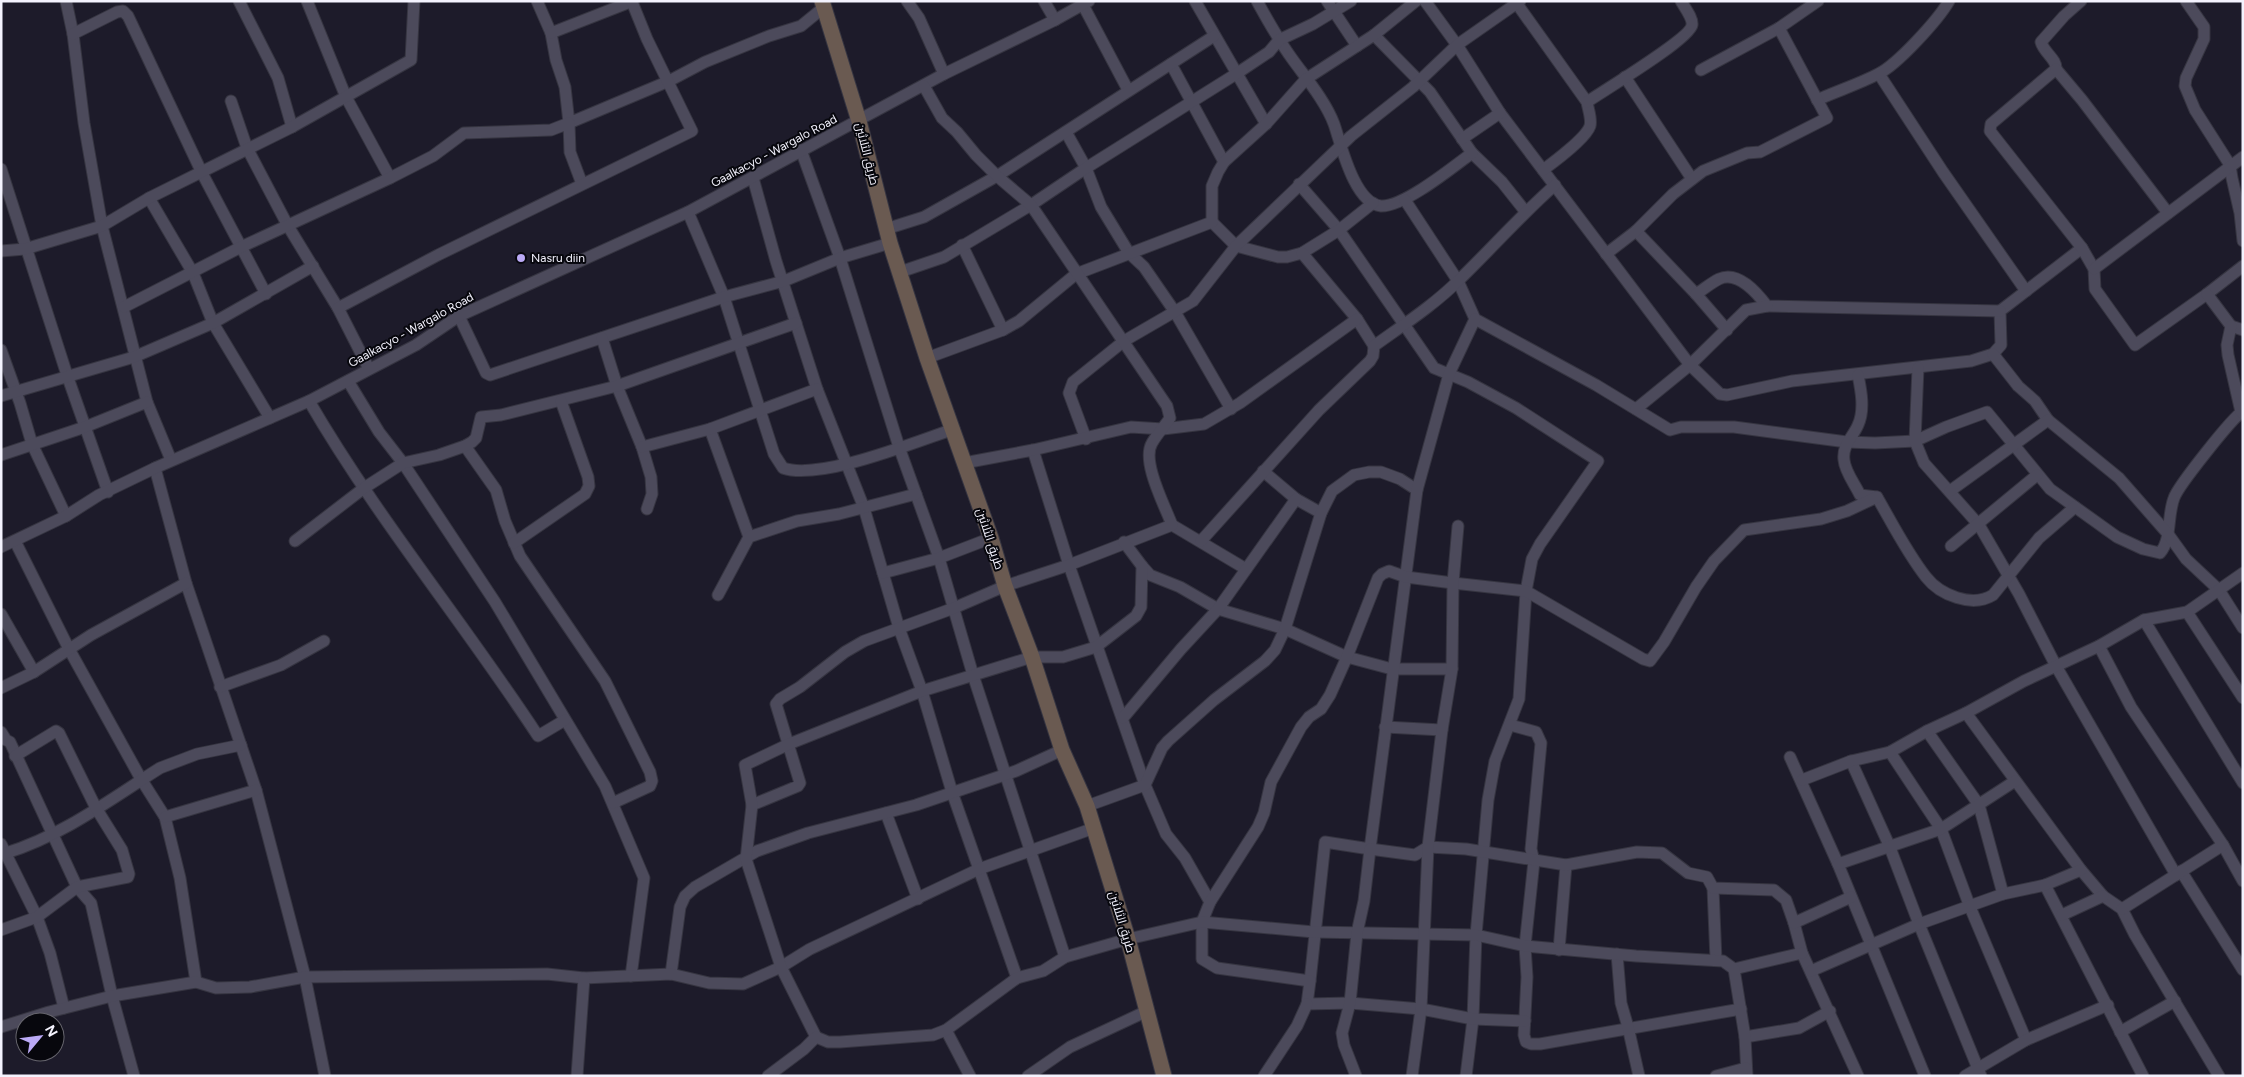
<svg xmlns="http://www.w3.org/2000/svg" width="2244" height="1077" font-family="Figtree,Cairo,sans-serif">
  <rect width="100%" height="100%" fill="#1d1b2a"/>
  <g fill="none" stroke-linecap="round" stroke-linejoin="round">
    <defs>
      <g id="minor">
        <path d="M 66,1 L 73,34 L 84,123 L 102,226 L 147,402 L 171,460"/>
        <path d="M 239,1 L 278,78 L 292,127"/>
        <path d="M 307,1 L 346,97 L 390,178"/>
        <path d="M 537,1 L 551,33 L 556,60 L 565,87 L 569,123 L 669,81 L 705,62 L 769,36 L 801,26 L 823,8"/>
        <path d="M 907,1 L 919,18 L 944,74"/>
        <path d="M 1044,1 L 1055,20"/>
        <path d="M 1195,1 L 1266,124"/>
        <path d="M 1257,1 C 1268,21 1279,41 1293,60 C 1306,78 1326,102 1334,124 C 1341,144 1354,203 1381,206 C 1404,207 1453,167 1472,153 L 1502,182 L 1525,211"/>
        <path d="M 1327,1 L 1357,46"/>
        <path d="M 1425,1 L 1457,45 L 1500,113 L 1690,365 L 1720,394 L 1727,395 L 1792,381 L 1971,361 L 1993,354 L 2001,345 L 2000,311 L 2082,248"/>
        <path d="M 1515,1 L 1587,102 C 1588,109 1592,119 1590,126 C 1586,138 1554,162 1543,170"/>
        <path d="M 2081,1 L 2064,16 L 2041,42 C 2044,53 2057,59 2056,69 L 1991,124 L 1990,131 L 2082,248 L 2094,269 L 2095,289 L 2135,345 L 2207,294 L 2243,266"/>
        <path d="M 2186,1 L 2204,27 L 2204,39 L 2186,78 L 2185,86 L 2195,110 L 2230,165 L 2232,178 L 2240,213 L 2243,241"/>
        <path d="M 1083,5 L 1128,90"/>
        <path d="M 551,33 L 633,1"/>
        <path d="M 73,34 L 117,12 L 123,11 L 128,16 L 202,173 L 266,294"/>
        <path d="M 1374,35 L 1430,92 L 1472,153"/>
        <path d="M 1171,64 L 1224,162"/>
        <path d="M 2056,69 L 2082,100 L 2168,213"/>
        <path d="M 1701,70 L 1779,28 L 1818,1"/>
        <path d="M 1879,74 L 1943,172 L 2026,291"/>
        <path d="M 1625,77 L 1692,179"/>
        <path d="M 1817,100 C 1837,91 1859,84 1878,74 C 1897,65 1938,20 1949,1"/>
        <path d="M 231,101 L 247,148 L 288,226 L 338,308 L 369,369"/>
        <path d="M 1587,102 C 1603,91 1690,39 1692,25 C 1693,18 1685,8 1681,1"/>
        <path d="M 1066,132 L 1086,168 L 1101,207 L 1129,253 L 1144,267 L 1175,312 L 1231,409"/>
        <path d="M 1462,139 L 1500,113"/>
        <path d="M 801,150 L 840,258 L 899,447 L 939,558 L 973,675 L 1065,957"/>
        <path d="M 1,169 L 67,375 L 108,492"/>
        <path d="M 753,178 L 776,261 L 817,389 L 864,508 L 899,628 L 922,691 L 952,792 L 1017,978"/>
        <path d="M 1299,184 L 1339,230 L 1434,368 L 1468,382 L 1516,408 L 1598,461 L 1540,544 L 1532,559 L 1526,591 L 1519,699 L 1495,761 L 1488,800 L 1476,935 L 1473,1019 L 1466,1076"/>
        <path d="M 149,198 L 193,273 L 213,323 L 270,418"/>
        <path d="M 1405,200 L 1458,281 L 1475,319 L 1596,385 L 1670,430 L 1681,427 L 1734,427 L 1847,442 L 1875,443 L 1915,441 L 1946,427 L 1987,412 L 2050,489 L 2117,537 L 2143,549 L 2160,553 C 2172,539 2167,516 2174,498 C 2178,486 2232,418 2243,411"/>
        <path d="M 688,212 L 724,297 L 774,454 L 783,468 C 820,481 915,442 954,429"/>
        <path d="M 1212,222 L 1236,246 L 1278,257 L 1287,257 L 1302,253 L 1339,230 L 1373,203"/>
        <path d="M 886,229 L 924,217 L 997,176 L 1214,36"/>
        <path d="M 1636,231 L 1696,294 L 1727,330"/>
        <path d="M 962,245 L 1003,330"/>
        <path d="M 1,251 L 25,249 L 102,226 L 149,198 L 292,127 L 411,60 L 414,1"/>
        <path d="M 1302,253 L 1357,319 L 1374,346"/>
        <path d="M 1606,254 L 1636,231 L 1673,194 L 1703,171 L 1747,153 L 1760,152 L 1827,118 L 1779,28"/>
        <path d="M 2094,269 L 2243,157"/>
        <path d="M 900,272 L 944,257 L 1031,205 L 1086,168 L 1236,74 L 1269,52 L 1279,40 L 1313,24 L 1351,1"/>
        <path d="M 1696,294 C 1704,289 1711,283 1719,279 C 1738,270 1757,293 1767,306 L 2000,311"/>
        <path d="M 2207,294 L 2231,326 L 2243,330"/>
        <path d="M 124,307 L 241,247 L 390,178 L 433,156 L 464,133 L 551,130 L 569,123 L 570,152 L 582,184"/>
        <path d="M 338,308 L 438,255 L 692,131 L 647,39 L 632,2"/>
        <path d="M 459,316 L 486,373 L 490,375 L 724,297 L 784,281 L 840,258 L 890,243"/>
        <path d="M 2231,326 L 2227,345 L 2228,355 L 2241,412 L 2243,414"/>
        <path d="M 602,338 L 617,386 L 642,447 L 651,477 L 652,494 L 647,509"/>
        <path d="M 1,350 L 20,403 L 32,444 L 66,516"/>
        <path d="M 1993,354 L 2018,386 L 2035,401 L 2048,420 L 2119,478 L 2168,534 L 2186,559 L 2219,590 L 2243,628"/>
        <path d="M 927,358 L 1003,330 L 1019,321 L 1076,274 L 1212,222 L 1212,186 L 1218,172 L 1224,162 L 1266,124 L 1306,79 L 1374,35 L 1416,1"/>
        <path d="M 1918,368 L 1915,441 L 1924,463 L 1979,525 L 2019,594 L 2056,666 L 2176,875"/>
        <path d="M 1858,375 C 1861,390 1865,410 1858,425 C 1853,437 1842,445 1844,460 C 1845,472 1855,484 1860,495 L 1877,497 C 1892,523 1907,553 1926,577 C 1940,595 1972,608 1993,595 L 2039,538 L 2075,507"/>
        <path d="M 348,381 L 379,432 L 403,463 L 495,602 L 605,786 L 644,878 L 631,976"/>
        <path d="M 1,396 L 134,357 L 213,323 L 313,266"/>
        <path d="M 309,401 C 377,518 464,623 538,736 L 565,720"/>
        <path d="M 1636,409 L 1690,365 L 1746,310 L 1767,306"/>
        <path d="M 710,429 L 749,537"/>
        <path d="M 1086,439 L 1069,393 L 1073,382 L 1124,341 L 1193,301 L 1236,246 L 1351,136 L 1413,87 L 1457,45 L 1520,1"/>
        <path d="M 465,446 L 496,490 L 505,521 L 520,556 L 605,681 L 650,772 L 652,781 L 650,786 L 613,803"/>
        <path d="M 642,447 L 710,429 L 817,389"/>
        <path d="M 1033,450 L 1069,565 L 1145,785 L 1166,834 L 1185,858 L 1210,902"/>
        <path d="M 1,455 L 85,427 L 147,402"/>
        <path d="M 964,463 L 1033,450 L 1131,427 L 1163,429 L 1204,424 L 1240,403 L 1357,319"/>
        <path d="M 155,468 L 186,583 L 256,790 L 305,977 L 325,1076"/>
        <path d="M 1263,471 L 1296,499 L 1321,513"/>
        <path d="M 1950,491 L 2048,420"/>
        <path d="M 1172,525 L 1246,569"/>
        <path d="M 15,541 L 69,649 L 141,779 L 165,817 L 180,878 L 196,982"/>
        <path d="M 295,541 L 364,488 L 403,463 L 439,455 L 465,446 L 472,442 L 476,438 L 481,417 L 501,415 L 617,386 L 796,323"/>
        <path d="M 1201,541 L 1319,410 L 1370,361 L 1373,356 L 1374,346 C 1403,325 1434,305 1459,280 C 1492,248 1521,215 1555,185"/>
        <path d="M 514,543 L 585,494 L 589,486 L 588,477 L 561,401"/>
        <path d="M 1951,546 L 2037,475"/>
        <path d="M 1,547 L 66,516 L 99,495 L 155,468 L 309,401 L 416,345 L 459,316 L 688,212 L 944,74 L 1055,20 L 1089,1"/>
        <path d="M 1142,566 L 1150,575 L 1180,587 L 1218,609 L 1285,629 L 1347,657 L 1392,669 L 1452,669"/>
        <path d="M 883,573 L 939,558 L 991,538"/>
        <path d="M 718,595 L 749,537 L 797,521 L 839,514 L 916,494"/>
        <path d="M 2187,612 L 2243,698"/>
        <path d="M 1,614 L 34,672"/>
        <path d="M 2144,620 L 2243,783"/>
        <path d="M 2099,646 L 2131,707 L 2223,845 L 2243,881"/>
        <path d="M 220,687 L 281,665 L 324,641"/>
        <path d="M 1,688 L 34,672 L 91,635 L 186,583"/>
        <path d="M 1966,713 L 2081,870 L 2103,896 L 2122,909 L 2135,935 L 2219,1076"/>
        <path d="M 1123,718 L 1181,649 L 1218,609 L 1296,499"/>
        <path d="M 1510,725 L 1536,732 L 1541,743 L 1531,849 L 1534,861 L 1525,946 L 1527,977 L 1524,1035 L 1526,1042 L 1531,1044 L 1540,1044 L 1741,1009"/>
        <path d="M 1385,727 L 1442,730"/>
        <path d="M 1927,731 L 1979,805 L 2003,894"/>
        <path d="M 1,732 L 6,740 L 10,742 L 77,887 L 91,903 L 112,996 L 134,1076"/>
        <path d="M 1890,752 L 1941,829 L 1970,907 L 2026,1040"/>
        <path d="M 1790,757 L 1838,864 L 1925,1076"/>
        <path d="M 1851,761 L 1889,845 L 1919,924 L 1981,1076"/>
        <path d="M 1802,780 L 1851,761 L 1890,752 L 1927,731 L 1966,713 L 2024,681 L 2099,646 L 2144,620 L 2187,612 L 2243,573"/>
        <path d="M 752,805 L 798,786 L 800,783 L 776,704 L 780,699 L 800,687 L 845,652 L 864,641 L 954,608 L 1005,586 L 1069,565 L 1172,525 C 1165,506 1141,461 1152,443 C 1157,434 1164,427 1170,418 L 1167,406 L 1031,205 L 997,176 L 976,155 L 957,132 L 942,118 L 924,86"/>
        <path d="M 1087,806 L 1145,785 L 1162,748 L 1168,741 L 1214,700 L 1265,661 L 1275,650 L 1285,629 L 1321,513 L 1332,491 L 1354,475 L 1369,472 L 1381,472 L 1400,479 L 1417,490"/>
        <path d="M 886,813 L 918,899"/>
        <path d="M 165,817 L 256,790"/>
        <path d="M 1,844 L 37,917 L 50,953 L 64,1008"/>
        <path d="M 6,853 C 62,836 111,799 160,768 L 197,754 L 241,745"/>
        <path d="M 1838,864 L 1941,829 L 2015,781"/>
        <path d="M 2181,871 L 2243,970"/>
        <path d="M 2045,885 L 2143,1076"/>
        <path d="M 1713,888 L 1716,960"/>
        <path d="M 2122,909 L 2223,845"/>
        <path d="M 2062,915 L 2103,896"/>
        <path d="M 1794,923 L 1802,953 L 1858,1076"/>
        <path d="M 1,930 L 37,917 L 77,887 L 128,877 L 129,874 L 122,850 L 96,808 L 59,733 L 56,731 L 15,756"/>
        <path d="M 1559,950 L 1566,865"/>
        <path d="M 1617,954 L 1621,1003 L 1628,1027 L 1639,1076"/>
        <path d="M 1734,969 L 1802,953"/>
        <path d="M 1811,971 L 1919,924 L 2003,894 L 2045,885 L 2081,870"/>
        <path d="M 671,974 L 680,907 L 685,896 L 695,887 L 757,851 L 808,833 L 916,805 L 1016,771 L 1062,750"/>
        <path d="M 1310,981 L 1325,842 L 1370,849 L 1417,490 L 1449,374 L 1475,319"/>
        <path d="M 1525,1021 L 1473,1019 L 1421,1009 L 1350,1003 L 1307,1004 L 1310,981 L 1217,968 L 1202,959 L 1202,922 L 1210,902 L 1258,827 L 1264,813 L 1271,782 L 1301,727 L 1309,717 L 1321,709 L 1330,695 L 1347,657 L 1378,578 L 1382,574 L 1389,571 L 1406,577 L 1453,583 L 1526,591 L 1643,659 L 1650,661 L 1664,642 L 1696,587 L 1714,561 L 1744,530 L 1821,519 L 1847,511 L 1877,497"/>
        <path d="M 1,1027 L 49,1012 L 112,996 L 196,982 L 216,988 L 250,987 L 305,977 L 547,974 L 584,978 L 671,974 L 709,983 L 743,984 L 781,967 L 810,949 L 979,869 L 1094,828"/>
        <path d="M 946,1030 L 970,1076"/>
        <path d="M 2120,1032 L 2175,1001"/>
        <path d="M 816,1037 L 781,967 L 746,859 L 752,805 L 745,765 L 789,744 L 922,691 L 1032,657 L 1063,657 L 1096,647 L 1136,616 L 1141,607 L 1142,566 L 1124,542"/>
        <path d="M 1745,1037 L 1799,1028 L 1830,1011"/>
        <path d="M 577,1076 L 584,978"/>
        <path d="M 768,1076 L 804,1049 L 816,1037 L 828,1042 L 840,1042 L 933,1035 L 946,1030 L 1017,978 L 1043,971 L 1065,957 L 1128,939 L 1202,922 L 1314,932 L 1476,935 L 1525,946 L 1636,956 L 1723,961 L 1734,969 L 1745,1037 L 1747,1076"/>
        <path d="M 1028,1076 L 1070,1047 L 1147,1011"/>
        <path d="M 1264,1076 L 1297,1026 L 1307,1004"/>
        <path d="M 1356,1076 L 1344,1045 L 1342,1033 L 1350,1003 L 1357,933 L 1364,901 L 1370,849 L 1415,855 L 1428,847 L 1466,849 L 1566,865 L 1637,852 L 1662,853 L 1688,873 L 1707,877 L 1713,888 L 1774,890 L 1786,900 L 1794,923 L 1851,897"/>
        <path d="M 1412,1076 L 1421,1009 L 1428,847 L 1442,730 L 1452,669 L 1453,583 L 1458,526"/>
        <path d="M 1716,1076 L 1746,1068"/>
        <path d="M 1965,1076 L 2026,1040 L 2108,1005"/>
      </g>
      <path id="secondary" d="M 822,1 L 859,121 L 890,243 L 927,358 L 991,538 L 1005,586 L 1032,657 L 1062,750 L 1087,806 L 1128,939 L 1164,1076"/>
    </defs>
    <!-- minor casing -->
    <use href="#minor" stroke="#363541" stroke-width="13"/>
    <!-- secondary casing -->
    <use href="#secondary" stroke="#363541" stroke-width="17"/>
    <!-- minor -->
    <use href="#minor" stroke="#4c4a5b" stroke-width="11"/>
    <!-- secondary -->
    <use href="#secondary" stroke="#6a5a51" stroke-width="15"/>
  </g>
  <!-- markers -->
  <circle fill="#bbaaf6" stroke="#07070d" stroke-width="2" cx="521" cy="258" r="5"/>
  <g text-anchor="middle" stroke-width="4" stroke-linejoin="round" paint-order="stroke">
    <!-- street labels -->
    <g font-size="12" fill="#f4f3fe" stroke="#07070d">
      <text transform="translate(774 151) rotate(-28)" y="4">Gaalkacyo - Wargalo Road</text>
      <text transform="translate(867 154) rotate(76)" y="4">طريق الثلاثين</text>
      <text transform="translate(411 330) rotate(-29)" y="4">Gaalkacyo - Wargalo Road</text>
      <text transform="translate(990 539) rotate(72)" y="4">طريق الثلاثين</text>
      <text transform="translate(1122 922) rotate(73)" y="4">طريق الثلاثين</text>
    </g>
    <!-- poi labels -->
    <g font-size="12" fill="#f4f3fe" stroke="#07070d" text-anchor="start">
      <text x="531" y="262">Nasru diin</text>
    </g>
  </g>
  <!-- border -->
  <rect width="2244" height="1077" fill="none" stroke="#f4f3fe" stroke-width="5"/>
  <!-- north arrow -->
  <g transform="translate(40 1037) rotate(61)"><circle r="24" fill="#07070d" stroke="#66656d"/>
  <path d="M0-4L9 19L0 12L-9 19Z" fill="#bbaaf6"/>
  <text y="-8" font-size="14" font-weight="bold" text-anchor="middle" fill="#f4f3fe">N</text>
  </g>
</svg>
